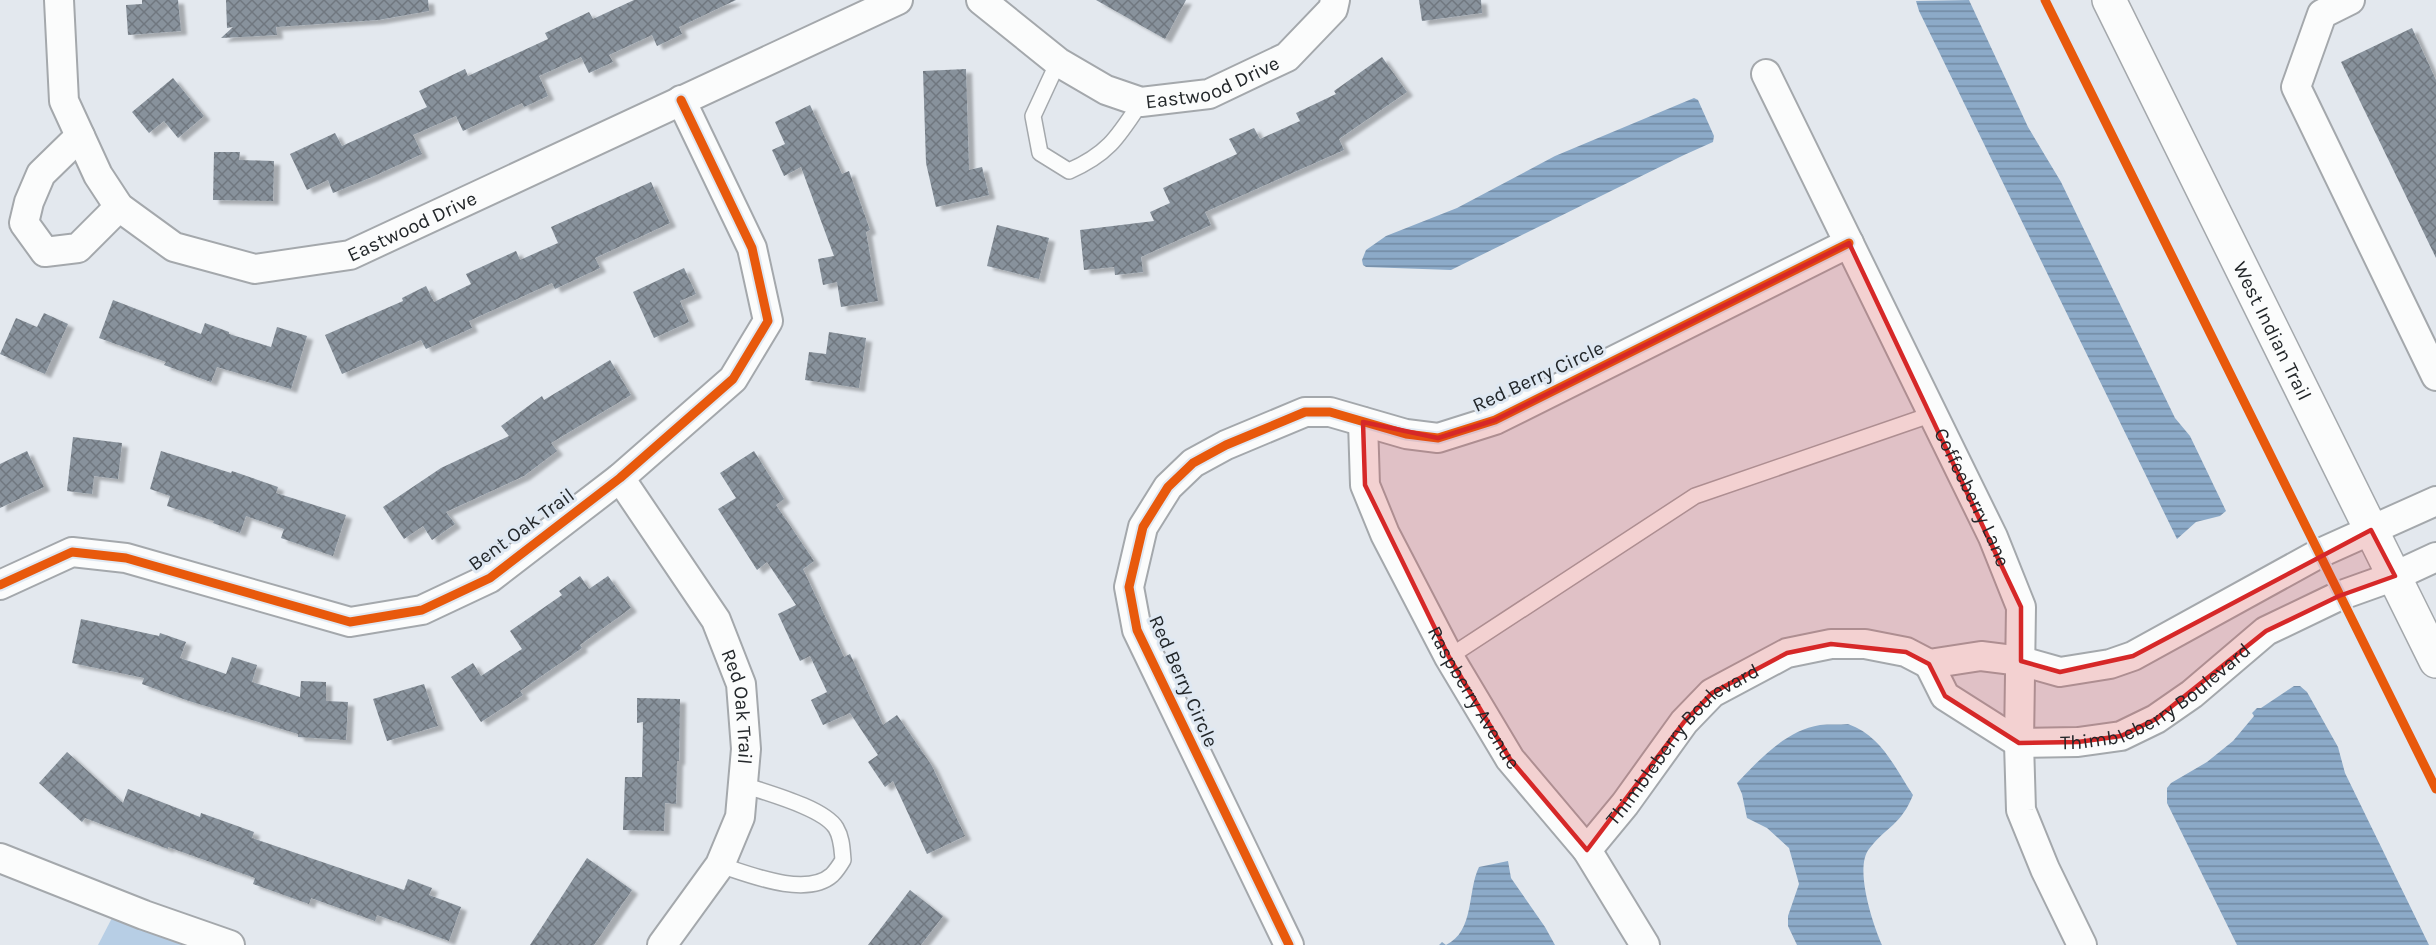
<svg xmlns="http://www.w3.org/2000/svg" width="2436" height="945" font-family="Karla,sans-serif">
  <defs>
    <pattern id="water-rules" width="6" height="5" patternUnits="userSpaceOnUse" patternTransform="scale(1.5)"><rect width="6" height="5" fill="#8caac8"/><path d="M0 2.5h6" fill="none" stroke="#728aa3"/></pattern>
    <pattern id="building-cross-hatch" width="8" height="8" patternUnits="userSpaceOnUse" patternTransform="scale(1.5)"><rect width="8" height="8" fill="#88929c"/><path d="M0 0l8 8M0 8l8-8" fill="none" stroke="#6f777f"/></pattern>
    <filter id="shadow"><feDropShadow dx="6" dy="4" stdDeviation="1.5" flood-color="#0004"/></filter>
  </defs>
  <rect width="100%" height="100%" fill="#e3e8ee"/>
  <!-- green -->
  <path fill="#b7cee5" d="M 113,916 L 186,945 L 98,945 Z"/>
  <!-- water -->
  <g fill="url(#water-rules)">
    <path d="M 1969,0 L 2028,127 L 2061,182 L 2175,418 L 2190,436 L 2226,511 L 2220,516 L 2196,522 L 2177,539 L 1919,11 L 1916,1 Z"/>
    <path d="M 1694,98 L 1698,100 L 1714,136 L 1713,142 L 1684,155 L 1451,270 L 1366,267 L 1363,265 L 1362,260 L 1366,250 L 1386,236 L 1457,208 L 1555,156 Z"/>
    <path d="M 2294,686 L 2300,686 L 2307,692 L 2338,747 L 2345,773 L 2429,945 L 2237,945 L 2167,803 L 2167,788 L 2171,783 L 2207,762 L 2233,741 L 2254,716 L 2252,713 L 2257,708 L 2261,708 Z"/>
    <path d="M 1848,724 C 1882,736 1894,767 1913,795 C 1901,825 1887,826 1869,849 C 1854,868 1873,925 1882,945 L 1797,945 L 1788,926 L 1788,916 L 1799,884 L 1789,848 L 1767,828 L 1747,818 L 1742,794 L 1737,783 C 1760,759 1785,731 1820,725 C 1829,724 1839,725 1848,724 Z"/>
    <path d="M 1508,861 L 1511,878 L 1545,927 L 1555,945 L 1439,945 L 1442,942 L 1446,945 C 1475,931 1467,891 1479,867 Z"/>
  </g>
  <!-- building -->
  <g fill="url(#building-cross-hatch)" filter="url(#shadow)">
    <path d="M 142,0 L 178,0 L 181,31 L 128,35 L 126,5 L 142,4 Z"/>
    <path d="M 226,0 L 428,0 L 429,11 L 378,20 L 276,27 L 277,35 L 221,38 L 233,27 L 227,28 Z"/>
    <path d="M 634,0 L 736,0 L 679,27 L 682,34 L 657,46 L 652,35 L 609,55 L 613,62 L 589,73 L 581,57 L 539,76 L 548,96 L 524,107 L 522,103 L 463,131 L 456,116 L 413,135 L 422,154 L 372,177 L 333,193 L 328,180 L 307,190 L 290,154 L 335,133 L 342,146 L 427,107 L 419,91 L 465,69 L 468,76 L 548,39 L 545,33 L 589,12 L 593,19 Z"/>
    <path d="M 1096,0 L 1186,0 L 1165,39 Z"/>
    <path d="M 1419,0 L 1481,0 L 1482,13 L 1422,21 Z"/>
    <path d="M 2412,28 L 2436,80 L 2436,258 L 2341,62 Z"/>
    <path d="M 1382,57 L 1407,92 L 1339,139 L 1344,150 L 1205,212 L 1211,225 L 1141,257 L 1143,272 L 1115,275 L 1114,267 L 1084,270 L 1080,230 L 1154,221 L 1150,212 L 1170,203 L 1163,188 L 1237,154 L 1229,139 L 1254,128 L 1260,139 L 1300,121 L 1296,113 L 1336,94 L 1334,91 Z"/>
    <path d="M 966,69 L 969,170 L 982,167 L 989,195 L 936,207 L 926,163 L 923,71 Z"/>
    <path d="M 173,78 L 204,116 L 178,138 L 164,121 L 149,133 L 132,112 Z"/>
    <path d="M 810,105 L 842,174 L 849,171 L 870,230 L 866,232 L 878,301 L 841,307 L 837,282 L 823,285 L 818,259 L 834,256 L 801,167 L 784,176 L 772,150 L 785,144 L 775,122 Z"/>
    <path d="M 214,152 L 240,152 L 239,160 L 274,161 L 273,201 L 213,200 Z"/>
    <path d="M 651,182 L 670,223 L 595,258 L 600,268 L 555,289 L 552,283 L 469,321 L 472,328 L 426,349 L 421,340 L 342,374 L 325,335 L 403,301 L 402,298 L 426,286 L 434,302 L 471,284 L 466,274 L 516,251 L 520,260 L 558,243 L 551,227 Z"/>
    <path d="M 997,225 L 1049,238 L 1039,279 L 987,266 Z"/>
    <path d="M 684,268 L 696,294 L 680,301 L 689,322 L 654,338 L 633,292 Z"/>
    <path d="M 113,300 L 201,334 L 205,323 L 229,332 L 229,334 L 271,347 L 277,327 L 307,336 L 291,389 L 217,367 L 211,382 L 164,365 L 166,362 L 99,338 Z"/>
    <path d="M 44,313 L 68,324 L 45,374 L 0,354 L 16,318 L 37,327 Z"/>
    <path d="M 829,332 L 866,338 L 859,388 L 805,380 L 809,352 L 826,354 Z"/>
    <path d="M 610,360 L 631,395 L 551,443 L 557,451 L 524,476 L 446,512 L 455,524 L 432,540 L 423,526 L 404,539 L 383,507 L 441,468 L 509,436 L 501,426 L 542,396 L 544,400 Z"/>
    <path d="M 73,437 L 122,443 L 118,479 L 94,476 L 92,494 L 67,491 Z"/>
    <path d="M 27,451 L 44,487 L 0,508 L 0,464 Z"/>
    <path d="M 161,451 L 231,473 L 232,471 L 278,487 L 276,493 L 346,515 L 333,556 L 281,538 L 284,529 L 246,516 L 240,533 L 213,523 L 214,521 L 167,506 L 170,496 L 150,489 Z"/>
    <path d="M 754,451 L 784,499 L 776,505 L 814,561 L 803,569 L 844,657 L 850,654 L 883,725 L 897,715 L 932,766 L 965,836 L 927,854 L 893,781 L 885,787 L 868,762 L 878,755 L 850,713 L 823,725 L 811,700 L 827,692 L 810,656 L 800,661 L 778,614 L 796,605 L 767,562 L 757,570 L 718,509 L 736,498 L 720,473 Z"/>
    <path d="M 580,576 L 589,589 L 608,576 L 631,608 L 580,645 L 582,648 L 520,691 L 523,695 L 481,722 L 451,677 L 473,663 L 481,676 L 522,649 L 510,631 L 562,595 L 559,591 Z"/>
    <path d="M 81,619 L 159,636 L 160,633 L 186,642 L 180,658 L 226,674 L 232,657 L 257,665 L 252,682 L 300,697 L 301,681 L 326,682 L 326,701 L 348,702 L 346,740 L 298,737 L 298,734 L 189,701 L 142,684 L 144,678 L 72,663 Z"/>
    <path d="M 424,684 L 438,726 L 387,741 L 373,699 Z"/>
    <path d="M 637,698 L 680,699 L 679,761 L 677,761 L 676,804 L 665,803 L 664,831 L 623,830 L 625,777 L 642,777 L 643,722 L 637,723 Z"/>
    <path d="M 67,752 L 123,803 L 128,789 L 200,817 L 201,813 L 254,832 L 252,838 L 404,890 L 408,879 L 432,888 L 429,895 L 461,907 L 449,941 L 377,915 L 375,921 L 311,898 L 309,904 L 253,884 L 255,878 L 168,847 L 168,849 L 85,818 L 82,822 L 39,783 Z"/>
    <path d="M 587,858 L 632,890 L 594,945 L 530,945 Z"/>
    <path d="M 910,890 L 943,916 L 921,945 L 868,945 Z"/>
  </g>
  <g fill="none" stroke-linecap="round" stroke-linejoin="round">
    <defs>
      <g id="service">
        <path d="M 1058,62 L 1033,116 L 1040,153 L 1069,171 C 1108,154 1118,137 1141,102"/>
        <path d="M 1449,657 L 1695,496 L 1933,414"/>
        <path d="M 720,865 C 748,874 806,898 832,875 C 836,871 840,865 843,860 C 842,849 842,838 836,828 C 824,808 767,793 744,785"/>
      </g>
      <g id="minor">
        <path id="s1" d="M 59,0 L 64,101 L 98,175 L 119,207 L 174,247 L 255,269 L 350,255 L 898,0"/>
        <path id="s2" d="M 981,0 L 1058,62 L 1106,90 L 1141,102 L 1209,94 L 1287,57 L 1333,9 L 1335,0"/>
        <path d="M 2350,0 L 2322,14 L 2296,87 L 2436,376"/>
        <path id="s3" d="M 1766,74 L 1993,537 L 2021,607 L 2019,743 L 2021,810 L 2045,869 L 2082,945"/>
        <path d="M 80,136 L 41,174 L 29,202 L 24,223 L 45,252 L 78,248 L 119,207"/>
        <path id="s4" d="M 1363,422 L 1365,485 L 1385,534 L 1449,657 L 1510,759 L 1587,850 L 1645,945"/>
        <path id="s5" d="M 620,478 L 716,620 L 741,684 L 746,749 L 740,817 L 720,865 L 662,945"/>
        <path d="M 0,585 L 72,552 L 126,558 L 350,622 L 422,610 L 490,578 L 620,478 L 733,379 L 768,321 L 752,248 L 681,100"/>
        <path id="s6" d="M 1929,664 L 1945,696 L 2019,743 L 2078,742 L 2121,736 L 2156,719 L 2192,694 L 2266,631 L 2339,596 L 2395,576 L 2436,557"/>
        <path id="s7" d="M 1587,850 L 1625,804 L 1684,722 L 1712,693 L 1787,653 L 1831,644 L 1865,644 L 1906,652 L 1929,664 L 1981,656 L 2021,661 L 2060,672 L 2110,664 L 2133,656 L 2320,553 L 2436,501"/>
        <path d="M 0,858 L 144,915 L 230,945"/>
        <path d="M 1289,945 L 1137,630 L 1129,587 L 1143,527 L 1168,487 L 1193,463 L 1226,445 L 1305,412 L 1330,412 L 1406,434 L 1438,438 L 1495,420 L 1849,243"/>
      </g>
      <g id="secondary">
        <path id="s8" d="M 2109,0 L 2436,661"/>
      </g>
    </defs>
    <!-- service casing -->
    <use href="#service" stroke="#a4a8ac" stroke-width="18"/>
    <!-- minor casing -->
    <use href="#minor" stroke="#a4a8ac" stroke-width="32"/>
    <!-- secondary casing -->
    <use href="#secondary" stroke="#a4a8ac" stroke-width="36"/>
    <!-- service -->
    <use href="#service" stroke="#fbfcfc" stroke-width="15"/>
    <!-- minor -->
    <use href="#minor" stroke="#fbfcfc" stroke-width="28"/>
    <!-- secondary -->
    <use href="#secondary" stroke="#fbfcfc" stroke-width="33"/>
    <defs>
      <g id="cycleway">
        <path d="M 2045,0 L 2436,789"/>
        <path d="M 0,585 L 72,552 L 126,558 L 350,622 L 422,610 L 490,578 L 620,478 L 733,379 L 768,321 L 752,248 L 681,100"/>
        <path d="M 1289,945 L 1137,630 L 1129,587 L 1143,527 L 1168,487 L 1193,463 L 1226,445 L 1305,412 L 1330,412 L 1406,434 L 1438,438 L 1495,420 L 1849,243"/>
      </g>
    </defs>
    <!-- cycleway casing -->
    <use href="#cycleway" stroke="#dfe8f2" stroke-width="13"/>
    <!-- cycleway -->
    <use href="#cycleway" stroke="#e8590c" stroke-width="9"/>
  </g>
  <!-- marked area -->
  <path fill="#d62828" fill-opacity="0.2" stroke="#d62828" stroke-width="4.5" stroke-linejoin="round" d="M 1849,243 L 2021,607 L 2021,661 L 2060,672 L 2133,656 L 2371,530 L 2395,576 L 2339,596 L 2266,631 L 2156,719 L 2121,736 L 2078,742 L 2019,743 L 1945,696 L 1929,664 L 1906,652 L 1831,644 L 1787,653 L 1712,693 L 1684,722 L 1587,850 L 1510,759 L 1449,657 L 1365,485 L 1363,422 L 1438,438 L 1495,420 Z"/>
  <g text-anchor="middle" stroke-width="6" stroke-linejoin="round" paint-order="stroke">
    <!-- street labels -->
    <g font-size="20" fill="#23272a" stroke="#dfe8f2">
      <text dy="7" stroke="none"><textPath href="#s2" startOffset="266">Eastwood Drive</textPath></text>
      <text dy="7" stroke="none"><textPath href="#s1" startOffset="537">Eastwood Drive</textPath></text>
      <text dy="7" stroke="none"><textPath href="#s8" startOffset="369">West Indian Trail</textPath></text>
      <text transform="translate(1538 376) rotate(-25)" y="7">Red Berry Circle</text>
      <text dy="7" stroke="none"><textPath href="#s3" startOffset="471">Coffeeberry Lane</textPath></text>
      <text transform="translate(521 529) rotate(-36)" y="7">Bent Oak Trail</text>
      <text transform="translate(1184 681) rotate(66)" y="7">Red Berry Circle</text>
      <text dy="7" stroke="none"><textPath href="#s6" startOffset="273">Thimbleberry Boulevard</textPath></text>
      <text dy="7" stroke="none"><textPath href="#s4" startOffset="302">Raspberry Avenue</textPath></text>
      <text dy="7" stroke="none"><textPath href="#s5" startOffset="262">Red Oak Trail</textPath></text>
      <text dy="7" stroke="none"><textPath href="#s7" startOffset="144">Thimbleberry Boulevard</textPath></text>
    </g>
  </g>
</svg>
